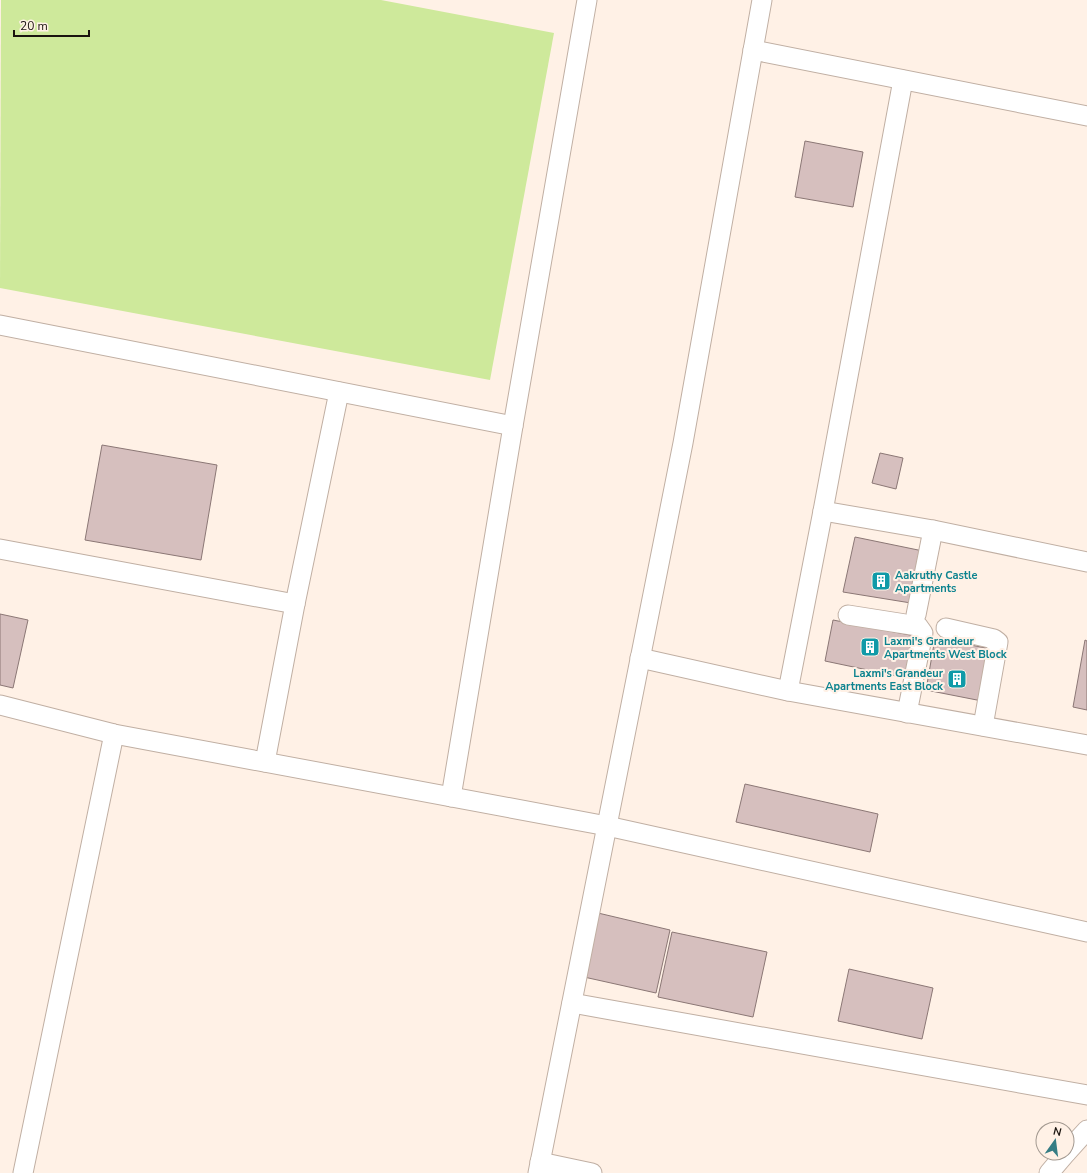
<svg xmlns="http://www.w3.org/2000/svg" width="1087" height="1173" font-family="'Nunito Sans',sans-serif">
  <rect width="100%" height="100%" fill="#fff1e6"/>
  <!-- green -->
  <path fill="#cee99b" d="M 1,0 L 381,0 L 554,33 L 490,380 L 0,288 Z"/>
  <!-- building -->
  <g fill="#d6bfbe" stroke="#8b7775">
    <path d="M 805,141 L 863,152 L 853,207 L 795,197 Z"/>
    <path d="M 102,445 L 217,465 L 201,560 L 85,540 Z"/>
    <path d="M 880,453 L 903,458 L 896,489 L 872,483 Z"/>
    <path d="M 855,537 L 923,551 L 911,603 L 843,592 Z"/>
    <path d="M 0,614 L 28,620 L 13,688 L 0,685 Z"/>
    <path d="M 833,620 L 915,636 L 906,678 L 825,661 Z"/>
    <path d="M 935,638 L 991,649 L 982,701 L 926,690 Z"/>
    <path d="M 1085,640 L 1087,641 L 1087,710 L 1073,707 Z"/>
    <path d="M 745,784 L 878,814 L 870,852 L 736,822 Z"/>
    <path d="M 598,913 L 670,930 L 656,993 L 584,977 Z"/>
    <path d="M 672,932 L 767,952 L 753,1017 L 658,997 Z"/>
    <path d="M 849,969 L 933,988 L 922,1039 L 838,1021 Z"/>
  </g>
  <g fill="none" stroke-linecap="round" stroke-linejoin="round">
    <defs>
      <g id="minor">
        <path d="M 753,50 L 1087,116"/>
        <path d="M 0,325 L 513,426"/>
        <path d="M 823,511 L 933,530 L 1087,562"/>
        <path d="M 0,549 L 295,604"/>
        <path d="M 848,615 L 918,626 L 923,633 L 907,713"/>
        <path d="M 916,615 L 933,530"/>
        <path d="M 946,628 L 994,639 L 998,642 L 983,726"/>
        <path d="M 640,658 L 788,691 L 1087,745"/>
        <path d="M 788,691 L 823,511 L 903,80"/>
        <path d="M 0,705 L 114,734 L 607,826 L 1087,932"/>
        <path d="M 265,762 L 295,604 L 339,392"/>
        <path d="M 451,797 L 513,426 L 587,0"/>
        <path d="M 572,1003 L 1087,1095"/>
        <path d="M 1067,1152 L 1087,1130"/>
        <path d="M 540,1162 L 592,1173"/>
        <path d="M 23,1173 L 114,734"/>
        <path d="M 538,1173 L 683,443 L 762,0"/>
        <path d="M 1049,1173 L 1066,1153"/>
      </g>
    </defs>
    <!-- minor casing -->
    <use href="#minor" stroke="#c0afa3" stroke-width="21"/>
    <!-- minor -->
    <use href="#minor" stroke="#fff" stroke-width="19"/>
  </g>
  <!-- icons -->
  <defs>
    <symbol id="building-square" viewBox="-11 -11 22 22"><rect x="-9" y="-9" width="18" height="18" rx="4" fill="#0f9aa8" stroke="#fff1e6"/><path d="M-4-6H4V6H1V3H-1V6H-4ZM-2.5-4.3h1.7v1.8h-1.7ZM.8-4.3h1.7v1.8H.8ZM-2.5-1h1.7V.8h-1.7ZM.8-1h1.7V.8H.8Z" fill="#fff"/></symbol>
  </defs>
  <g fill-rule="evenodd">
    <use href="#building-square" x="870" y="570" width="22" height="22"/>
    <use href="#building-square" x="859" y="636" width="22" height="22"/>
    <use href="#building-square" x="946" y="668" width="22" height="22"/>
  </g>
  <g text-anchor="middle" stroke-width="4" stroke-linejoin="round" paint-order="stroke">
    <!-- culture labels -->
    <g font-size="11" font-weight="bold" fill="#0d838f" stroke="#fff1e6" text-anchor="start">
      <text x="895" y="579">Aakruthy Castle<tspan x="895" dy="13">Apartments</tspan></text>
      <text x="884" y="645">Laxmi's Grandeur<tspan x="884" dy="13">Apartments West Block</tspan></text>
      <text x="943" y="677" text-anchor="end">Laxmi's Grandeur<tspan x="943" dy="13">Apartments East Block</tspan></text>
    </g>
  </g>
  <!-- north arrow -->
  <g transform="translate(1055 1141) rotate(14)"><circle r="19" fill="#fff1e6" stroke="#a39990"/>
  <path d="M0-3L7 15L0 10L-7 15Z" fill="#357d84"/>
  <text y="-6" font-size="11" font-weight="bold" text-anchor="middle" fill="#1a140f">N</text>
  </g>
  <!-- scale -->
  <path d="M14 30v6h75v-6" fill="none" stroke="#1a140f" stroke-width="2"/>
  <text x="20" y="30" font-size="12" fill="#1a140f" stroke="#fff1e6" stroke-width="3" paint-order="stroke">20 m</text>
</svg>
